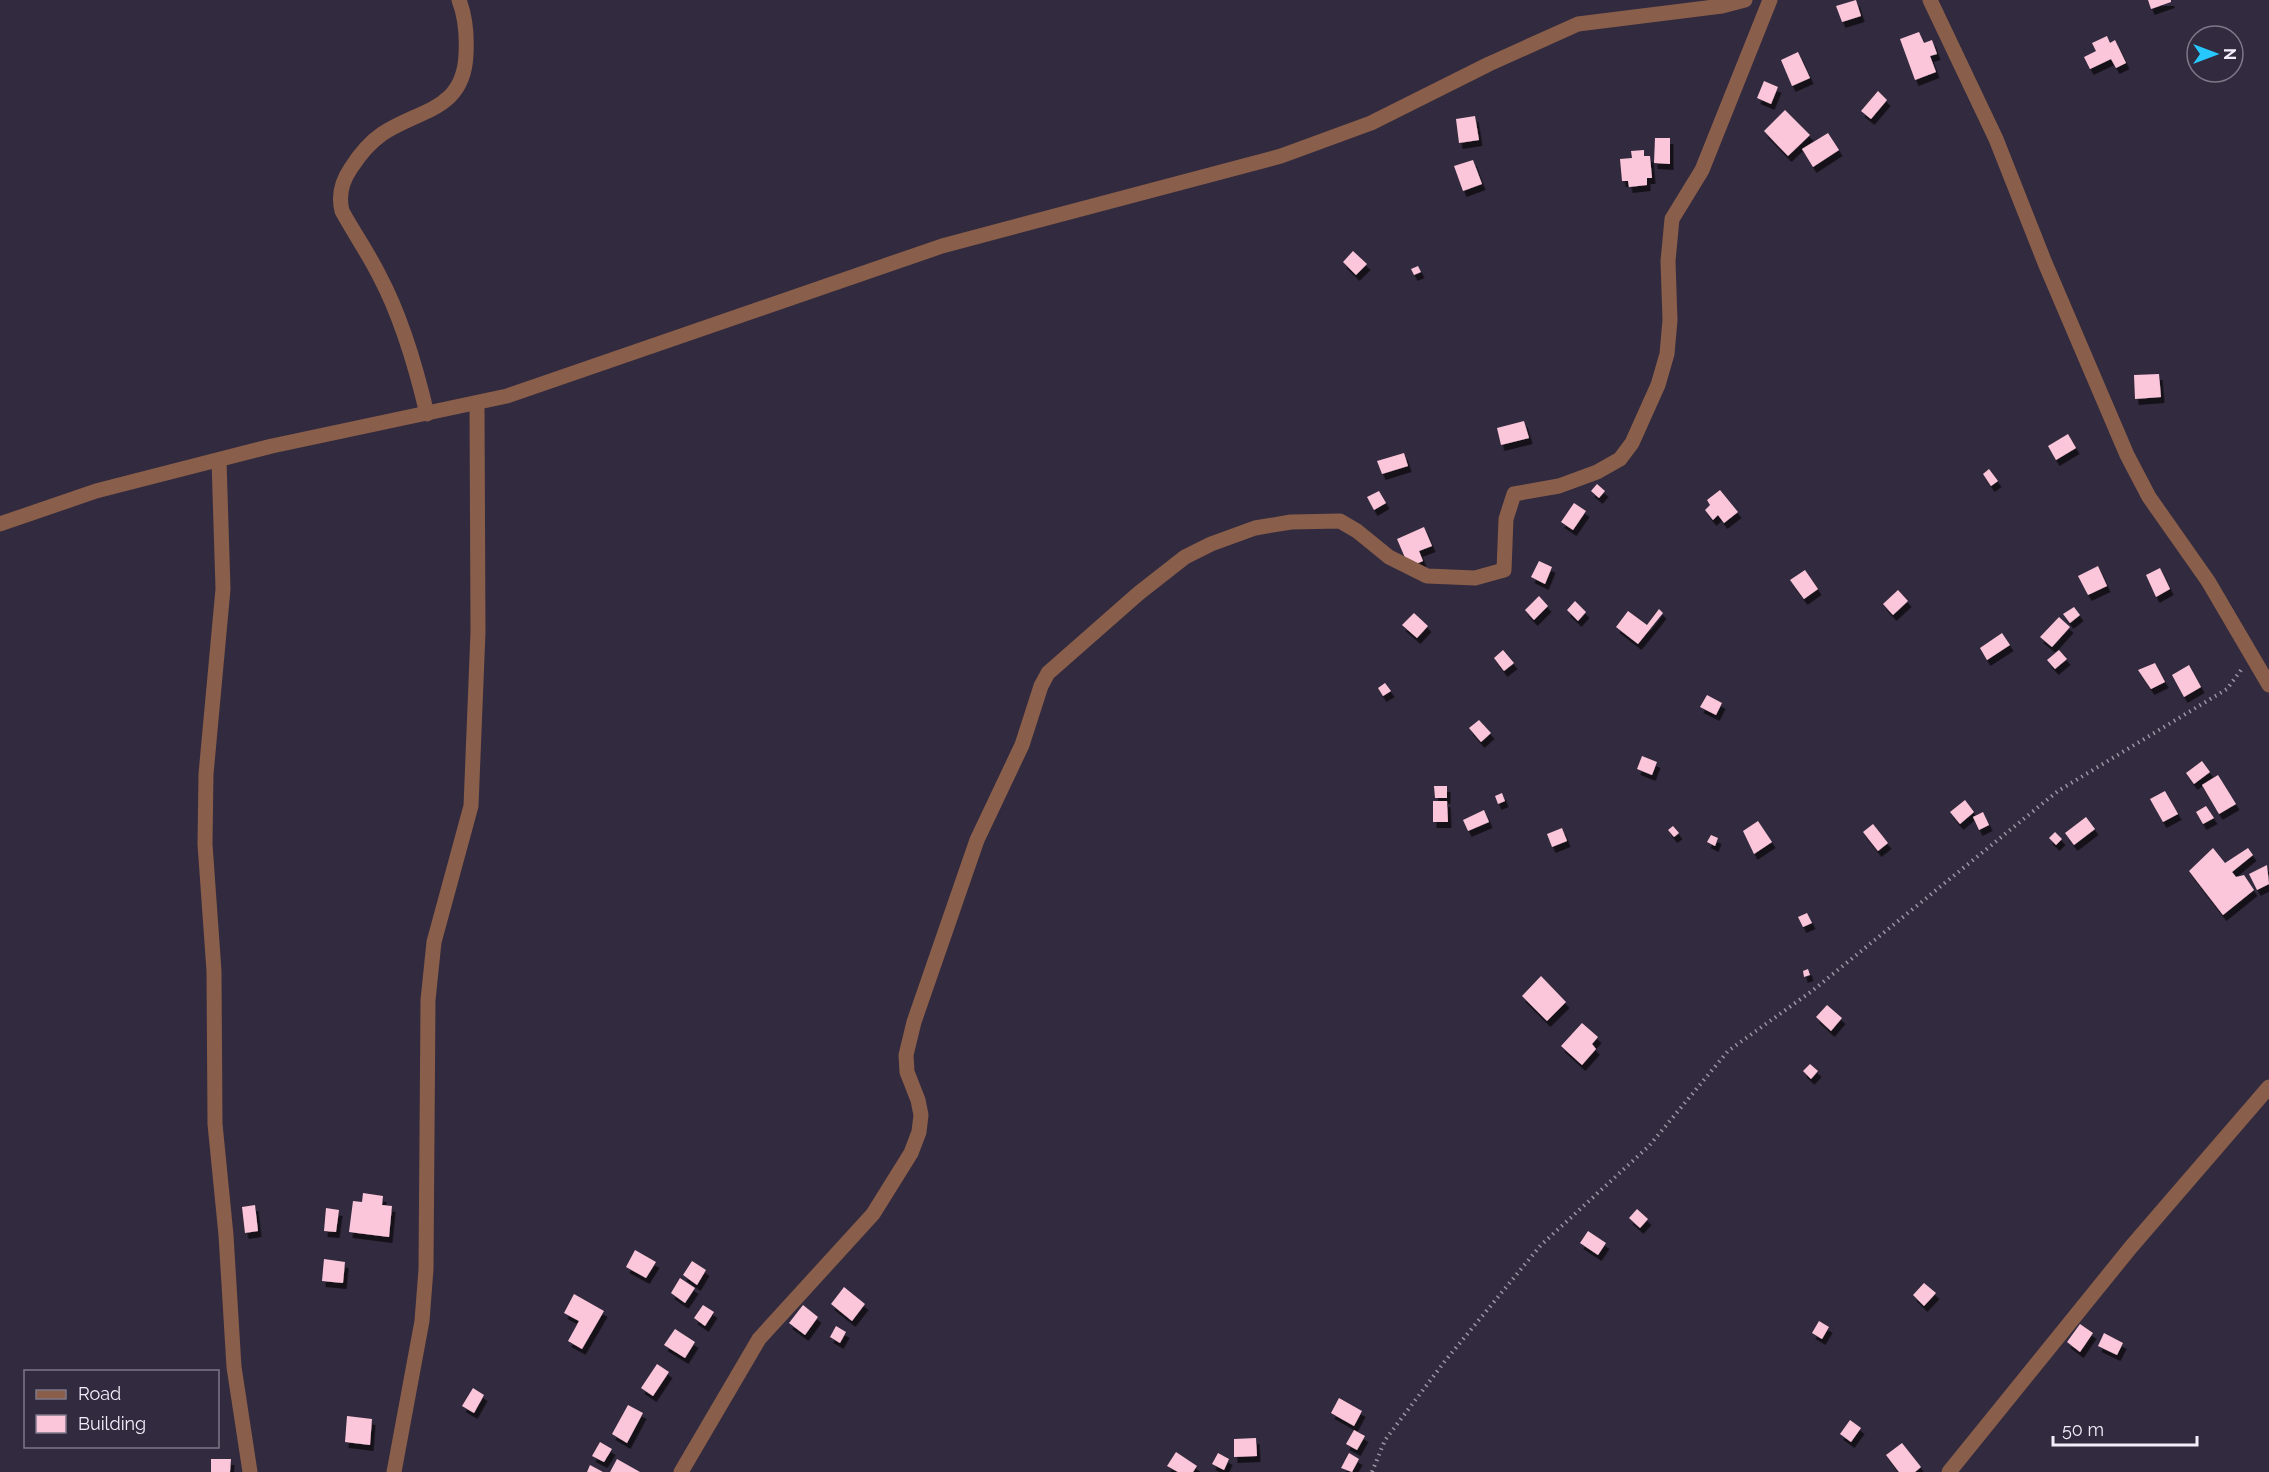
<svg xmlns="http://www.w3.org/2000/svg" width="2269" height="1472" font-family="Raleway,sans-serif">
  <defs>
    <filter id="shadow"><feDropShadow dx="3.5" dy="6" stdDeviation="0" flood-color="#0009"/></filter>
  </defs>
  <rect width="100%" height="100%" fill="#322a3e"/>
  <!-- building -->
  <g fill="#fcc6da" filter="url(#shadow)">
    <path d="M 1856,0 L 1861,16 L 1842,22 L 1836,6 Z"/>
    <path d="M 2148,0 L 2171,0 L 2171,2 L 2151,9 Z"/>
    <path d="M 1919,32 L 1924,43 L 1932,40 L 1937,54 L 1930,56 L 1936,72 L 1915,80 L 1900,39 Z"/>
    <path d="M 2107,36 L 2110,43 L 2115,40 L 2126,63 L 2116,68 L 2111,59 L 2090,69 L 2084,57 L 2096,51 L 2092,43 Z"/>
    <path d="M 1798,52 L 1810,78 L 1792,86 L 1781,60 Z"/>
    <path d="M 1764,81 L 1778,87 L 1771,104 L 1757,98 Z"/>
    <path d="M 1878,91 L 1887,100 L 1871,119 L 1861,111 Z"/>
    <path d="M 1785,110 L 1810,135 L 1788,156 L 1764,131 Z"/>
    <path d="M 1475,116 L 1479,140 L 1459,143 L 1456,119 Z"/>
    <path d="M 1828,133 L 1839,150 L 1813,167 L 1802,149 Z"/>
    <path d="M 1655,138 L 1670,138 L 1670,164 L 1654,163 Z"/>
    <path d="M 1644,150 L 1644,156 L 1650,156 L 1652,178 L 1647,178 L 1647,185 L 1629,187 L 1628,181 L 1622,181 L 1620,159 L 1632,158 L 1631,151 Z"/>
    <path d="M 1473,160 L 1482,184 L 1463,191 L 1454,166 Z"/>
    <path d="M 1353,251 L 1367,264 L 1356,275 L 1343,262 Z"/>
    <path d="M 1418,266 L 1421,272 L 1414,275 L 1411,269 Z"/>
    <path d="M 2159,374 L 2161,397 L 2135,399 L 2134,375 Z"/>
    <path d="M 1524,421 L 1529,438 L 1501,445 L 1497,428 Z"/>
    <path d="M 2068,434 L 2076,448 L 2056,460 L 2048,446 Z"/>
    <path d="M 1404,453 L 1408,466 L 1382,474 L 1377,461 Z"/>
    <path d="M 1989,469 L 1998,481 L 1991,486 L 1983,474 Z"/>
    <path d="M 1597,484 L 1605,491 L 1599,498 L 1591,491 Z"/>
    <path d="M 1720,490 L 1738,512 L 1724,523 L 1718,515 L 1713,520 L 1705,510 L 1710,505 L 1707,500 Z"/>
    <path d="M 1379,491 L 1386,503 L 1374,510 L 1367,497 Z"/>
    <path d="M 1574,503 L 1586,511 L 1573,530 L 1561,522 Z"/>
    <path d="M 1424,527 L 1432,546 L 1419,551 L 1423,561 L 1409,567 L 1397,539 Z"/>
    <path d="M 1539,561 L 1552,567 L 1545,584 L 1531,577 Z"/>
    <path d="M 2098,566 L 2107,586 L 2088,595 L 2078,576 Z"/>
    <path d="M 2160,568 L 2170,589 L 2156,597 L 2146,575 Z"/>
    <path d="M 1805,570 L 1818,589 L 1804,599 L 1790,580 Z"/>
    <path d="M 1898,590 L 1908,601 L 1893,615 L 1883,604 Z"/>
    <path d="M 1539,596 L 1548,606 L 1534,620 L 1525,610 Z"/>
    <path d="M 1575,601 L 1586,612 L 1578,621 L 1567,610 Z"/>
    <path d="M 2074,607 L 2080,615 L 2070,623 L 2063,614 Z"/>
    <path d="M 1659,609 L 1663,613 L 1638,644 L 1616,627 L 1628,611 L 1647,625 Z"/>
    <path d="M 1414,613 L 1428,626 L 1417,638 L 1402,625 Z"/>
    <path d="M 2059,617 L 2070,627 L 2052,647 L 2040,637 Z"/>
    <path d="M 2002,633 L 2010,645 L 1987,660 L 1980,648 Z"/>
    <path d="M 1503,650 L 1514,663 L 1504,671 L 1494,658 Z"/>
    <path d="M 2059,650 L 2067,659 L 2055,669 L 2047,660 Z"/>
    <path d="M 2155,663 L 2165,682 L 2151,689 L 2138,670 Z"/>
    <path d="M 2189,665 L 2201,687 L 2184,697 L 2172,675 Z"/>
    <path d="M 1385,683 L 1391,691 L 1383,696 L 1378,688 Z"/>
    <path d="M 1707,695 L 1722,703 L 1716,715 L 1700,707 Z"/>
    <path d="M 1479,720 L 1491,733 L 1481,742 L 1469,728 Z"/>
    <path d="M 1642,756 L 1657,762 L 1652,775 L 1637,769 Z"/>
    <path d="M 2202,761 L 2210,772 L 2194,784 L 2186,773 Z"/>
    <path d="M 2218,775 L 2236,804 L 2219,814 L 2202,785 Z"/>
    <path d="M 1434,786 L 1447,786 L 1447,798 L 1435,798 Z"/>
    <path d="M 2165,791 L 2178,814 L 2163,822 L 2150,799 Z"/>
    <path d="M 1502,793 L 1505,801 L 1498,804 L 1495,796 Z"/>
    <path d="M 1965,800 L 1974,812 L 1960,824 L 1950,812 Z"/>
    <path d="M 1433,801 L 1447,801 L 1448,822 L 1433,822 Z"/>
    <path d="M 2206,806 L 2214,818 L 2203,824 L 2196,812 Z"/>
    <path d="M 1484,810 L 1489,822 L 1468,831 L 1463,820 Z"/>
    <path d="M 1983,812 L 1989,825 L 1979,830 L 1973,817 Z"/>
    <path d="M 2086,817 L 2095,829 L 2074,845 L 2065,833 Z"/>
    <path d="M 1758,821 L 1772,842 L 1754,854 L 1743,831 Z"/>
    <path d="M 1873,824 L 1888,843 L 1878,851 L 1863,832 Z"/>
    <path d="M 1673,826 L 1679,833 L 1674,837 L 1668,830 Z"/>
    <path d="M 1562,828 L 1567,841 L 1552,847 L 1547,834 Z"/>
    <path d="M 2055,832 L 2062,839 L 2056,845 L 2049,838 Z"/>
    <path d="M 1711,835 L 1718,838 L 1715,846 L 1707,842 Z"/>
    <path d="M 2213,848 L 2225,863 L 2248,848 L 2253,855 L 2232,872 L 2236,877 L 2244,875 L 2254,890 L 2223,915 L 2189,871 Z"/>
    <path d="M 2267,865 L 2269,884 L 2257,890 L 2249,874 Z"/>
    <path d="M 1807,913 L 1812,923 L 1803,927 L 1798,917 Z"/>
    <path d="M 1808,969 L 1810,975 L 1804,977 L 1803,971 Z"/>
    <path d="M 1541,976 L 1566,1002 L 1547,1021 L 1522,996 Z"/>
    <path d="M 1827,1005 L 1842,1018 L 1831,1031 L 1816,1017 Z"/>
    <path d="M 1582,1023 L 1598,1037 L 1592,1044 L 1596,1049 L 1582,1065 L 1561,1046 Z"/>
    <path d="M 1810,1064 L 1818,1071 L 1811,1079 L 1803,1071 Z"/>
    <path d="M 363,1193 L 383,1196 L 382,1205 L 392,1206 L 389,1237 L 349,1232 L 353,1201 L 362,1202 Z"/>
    <path d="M 255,1205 L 258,1231 L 245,1233 L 242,1207 Z"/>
    <path d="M 326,1208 L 339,1210 L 336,1232 L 324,1231 Z"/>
    <path d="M 1637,1209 L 1648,1219 L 1640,1228 L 1629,1218 Z"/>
    <path d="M 1588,1231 L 1606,1243 L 1598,1255 L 1580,1243 Z"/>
    <path d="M 635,1250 L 656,1262 L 646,1278 L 626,1267 Z"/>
    <path d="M 324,1259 L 345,1262 L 343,1283 L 322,1281 Z"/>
    <path d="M 692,1261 L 706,1270 L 697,1285 L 683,1275 Z"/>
    <path d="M 680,1278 L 695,1288 L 685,1303 L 671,1293 Z"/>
    <path d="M 1924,1283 L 1936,1293 L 1924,1306 L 1913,1295 Z"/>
    <path d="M 844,1287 L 865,1304 L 852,1321 L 831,1304 Z"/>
    <path d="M 574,1294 L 604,1311 L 582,1349 L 568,1341 L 579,1321 L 564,1313 Z"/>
    <path d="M 703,1305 L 714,1312 L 705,1326 L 694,1318 Z"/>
    <path d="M 803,1305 L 818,1317 L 805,1335 L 789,1323 Z"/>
    <path d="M 1819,1321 L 1829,1327 L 1822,1339 L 1812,1333 Z"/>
    <path d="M 2080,1324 L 2093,1333 L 2080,1352 L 2067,1342 Z"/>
    <path d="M 836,1326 L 846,1332 L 840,1343 L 830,1337 Z"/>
    <path d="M 675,1329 L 695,1342 L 685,1358 L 664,1345 Z"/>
    <path d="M 2104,1333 L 2123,1343 L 2117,1355 L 2098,1346 Z"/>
    <path d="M 657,1364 L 669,1372 L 653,1396 L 641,1388 Z"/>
    <path d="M 473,1388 L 484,1395 L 474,1413 L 462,1406 Z"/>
    <path d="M 1339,1398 L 1362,1411 L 1354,1426 L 1331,1413 Z"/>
    <path d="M 628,1405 L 643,1413 L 627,1443 L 612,1434 Z"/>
    <path d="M 347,1416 L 372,1419 L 370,1445 L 345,1442 Z"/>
    <path d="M 1850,1420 L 1861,1428 L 1851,1442 L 1840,1434 Z"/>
    <path d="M 1354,1430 L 1365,1436 L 1357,1450 L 1346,1444 Z"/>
    <path d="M 1256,1438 L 1257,1456 L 1234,1457 L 1234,1439 Z"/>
    <path d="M 600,1442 L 612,1449 L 604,1462 L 592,1456 Z"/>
    <path d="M 1902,1443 L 1921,1467 L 1915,1472 L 1899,1472 L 1886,1455 Z"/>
    <path d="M 1176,1452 L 1197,1466 L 1193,1472 L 1178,1472 L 1167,1466 Z"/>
    <path d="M 1218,1453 L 1229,1459 L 1224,1470 L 1212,1464 Z"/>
    <path d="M 1349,1453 L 1359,1459 L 1352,1472 L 1341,1468 Z"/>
    <path d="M 211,1459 L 231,1459 L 230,1472 L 211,1472 Z"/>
    <path d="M 617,1459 L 640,1472 L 610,1472 Z"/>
    <path d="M 590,1465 L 603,1472 L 587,1472 Z"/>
  </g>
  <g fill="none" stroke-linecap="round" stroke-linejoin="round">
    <!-- path -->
    <path stroke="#9b95a5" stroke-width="4" stroke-dasharray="1.5 4.5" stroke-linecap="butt" d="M 1372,1472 L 1385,1440 L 1445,1361 L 1541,1245 L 1649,1146 L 1728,1051 L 1812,991 L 2058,791 L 2227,689 L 2241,670"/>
    <!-- minor -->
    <g stroke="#895e4a" stroke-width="15">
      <path d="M 1930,0 L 1996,139 L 2045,263 L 2127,455 L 2149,497 L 2208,581 L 2269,685"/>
      <path d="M 427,414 C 416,367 402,318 379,275 C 368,253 354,233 342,211 C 338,195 342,181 351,168 C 360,154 369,143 382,134 C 419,109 464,111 466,54 C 467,35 466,18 459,0"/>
      <path d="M 219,460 L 223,589 L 206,774 L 205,844 L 214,971 L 215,1124 L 226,1235 L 234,1367 L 250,1472"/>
      <path d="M 0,524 L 96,491 L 272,446 L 507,396 L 942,246 L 1281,156 L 1371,123 L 1489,64 L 1578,24 L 1722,6 L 1745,0"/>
      <path d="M 394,1472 L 422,1321 L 426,1269 L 428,1000 L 434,942 L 471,806 L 478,632 L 477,404"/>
      <path d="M 681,1472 L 759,1339 L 873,1214 L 911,1153 L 919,1132 L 921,1115 L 918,1100 L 907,1072 L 906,1055 L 914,1022 L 977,840 L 1022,745 L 1041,686 L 1048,673 L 1139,593 L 1185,557 L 1211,544 L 1255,528 L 1291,522 L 1340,521 L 1357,531 L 1389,557 L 1427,576 L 1475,578 L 1504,570 L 1506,519 L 1514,494 L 1559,486 L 1597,472 L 1620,459 L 1632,443 L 1658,385 L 1667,354 L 1670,320 L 1668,261 L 1672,219 L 1702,170 L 1770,0"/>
      <path d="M 1949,1472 L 2131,1247 L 2269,1087"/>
    </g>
  </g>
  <!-- legend -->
  <rect x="24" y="1370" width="195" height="78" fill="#322a3e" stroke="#7f7889" stroke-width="1.5"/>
  <rect x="36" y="1390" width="30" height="9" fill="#895e4a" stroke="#7f7889" stroke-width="1.5"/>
  <text x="78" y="1400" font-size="18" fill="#f2edfa">Road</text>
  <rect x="36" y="1415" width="30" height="18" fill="#fcc6da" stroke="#7f7889" stroke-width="1.5"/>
  <text x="78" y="1430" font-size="18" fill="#f2edfa">Building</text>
  <!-- north arrow -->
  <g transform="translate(2215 54) rotate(90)"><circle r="28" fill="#322a3e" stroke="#7f7889" stroke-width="1.5"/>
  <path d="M0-4.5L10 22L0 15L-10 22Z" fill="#27c8fe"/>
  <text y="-9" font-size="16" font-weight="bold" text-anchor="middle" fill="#f2edfa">N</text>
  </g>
  <!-- scale -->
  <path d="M2053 1436v9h144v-9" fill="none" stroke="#f2edfa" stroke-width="3"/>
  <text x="2062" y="1436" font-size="18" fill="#f2edfa" stroke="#322a3e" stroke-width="4.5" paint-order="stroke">50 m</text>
</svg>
